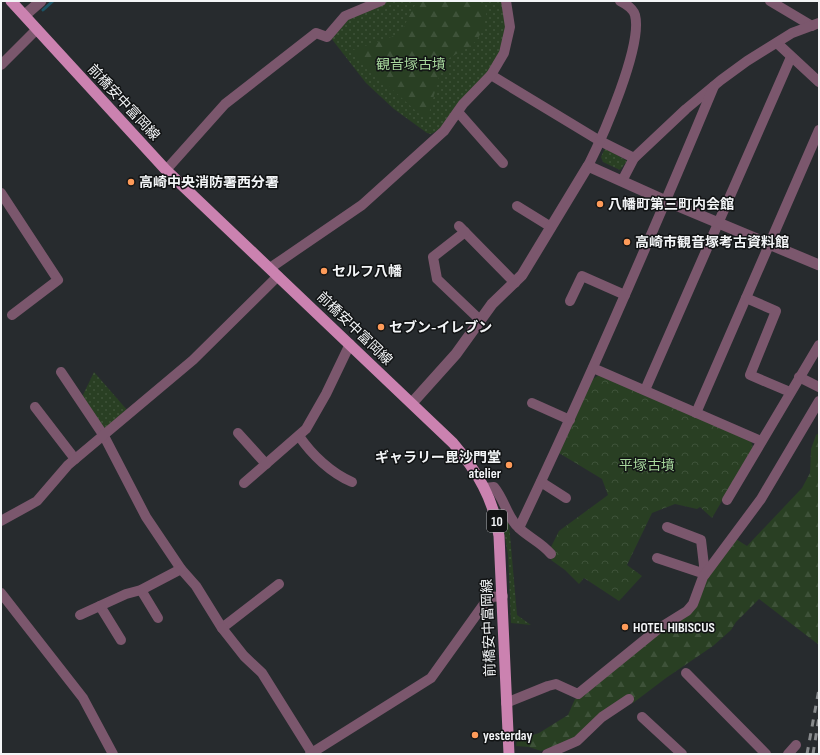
<svg xmlns="http://www.w3.org/2000/svg" width="820" height="755" font-family="'Sofia Sans Condensed','Noto Sans JP',sans-serif">
  <defs>
    <pattern id="grass-dots" width="8" height="8" patternUnits="userSpaceOnUse"><rect width="8" height="8" fill="#293f23"/><path d="M2 2h.1M6 6h.1" fill="none" stroke="#3e5239" stroke-width="1.8" stroke-linecap="round"/></pattern>
    <pattern id="forest-firs" width="22" height="20" patternUnits="userSpaceOnUse"><rect width="22" height="20" fill="#293f23"/><path d="M5 1l3.5 6h-7zM16 11l3.5 6h-7z" fill="#3e5239"/></pattern>
    <pattern id="park-crowns" width="20" height="18" patternUnits="userSpaceOnUse"><rect width="20" height="18" fill="#293f23"/><path d="M2 6a3 3 0 1 1 6 0M12 15a3 3 0 1 1 6 0" fill="none" stroke="#3e5239"/></pattern>
  </defs>
  <rect width="100%" height="100%" fill="#272b2e"/>
  <!-- grass -->
  <g fill="url(#grass-dots)">
    <path d="M 386,1 L 501,1 C 523,35 482,80 462,104 C 452,115 444,128 431,134 L 427,133 L 394,109 L 366,83 L 331,38 L 344,20 Z"/>
    <path d="M 605,148 L 627,161 L 620,170 L 603,162 L 601,157 Z"/>
    <path d="M 94,372 L 128,411 L 103,432 L 82,397 Z"/>
    <path d="M 500,508 L 509,524 L 517,615 L 531,625 L 511,623 L 508,555 Z"/>
  </g>
  <!-- forest -->
  <g fill="url(#forest-firs)">
    <path d="M 417,1 L 475,1 L 487,10 C 480,49 472,43 443,62 L 427,121 L 350,51 L 400,34 Z"/>
    <path d="M 819,433 L 819,645 L 759,599 L 736,622 L 731,630 L 713,646 L 666,678 L 633,703 L 629,697 L 575,739 L 541,751 L 529,747 L 516,746 L 517,740 L 539,733 L 568,715 L 575,699 L 660,632 L 688,614 L 706,579 L 736,539 L 747,546 L 802,488 L 810,473 L 811,449 L 816,435 Z"/>
  </g>
  <!-- park -->
  <path fill="url(#park-crowns)" d="M 601,374 L 751,441 L 753,448 L 712,518 L 700,507 L 697,509 L 675,504 L 652,513 L 627,565 L 642,576 L 619,601 L 584,578 L 579,584 L 565,570 L 551,560 L 551,547 L 559,531 L 608,495 L 602,479 L 559,453 L 591,380 Z"/>
  <g fill="none" stroke-linecap="round" stroke-linejoin="round">
    <!-- stream -->
    <path stroke="#1c5466" stroke-width="3" d="M 43,10 L 53,1"/>
    <!-- minor -->
    <g stroke="#7b576d" stroke-width="10">
      <path d="M 770,1 L 812,26"/>
      <path d="M 777,43 L 819,82"/>
      <path d="M 1,65 L 37,29"/>
      <path d="M 491,75 L 600,141 L 634,158"/>
      <path d="M 458,112 L 503,163"/>
      <path d="M 588,166 C 603,136 643,45 635,15 C 633,8 626,4 620,1"/>
      <path d="M 166,170 L 225,104 L 316,33 L 327,37 L 345,16 L 381,1"/>
      <path d="M 622,181 L 634,158 L 686,109 L 721,80 L 747,61 L 792,33 L 819,23"/>
      <path d="M 1,193 L 58,280 L 12,315"/>
      <path d="M 517,206 L 551,227"/>
      <path d="M 459,226 L 515,283"/>
      <path d="M 465,232 L 433,257 L 437,279 L 479,319"/>
      <path d="M 270,268 L 362,205 L 444,131 L 463,104 L 491,75 L 504,53 L 510,27 L 506,1"/>
      <path d="M 746,298 L 776,311 L 750,375 L 790,392"/>
      <path d="M 570,301 L 582,276 L 625,295"/>
      <path d="M 593,368 L 761,441"/>
      <path d="M 61,372 L 104,436 L 146,517 L 181,569 L 196,586 L 222,628 L 279,584"/>
      <path d="M 799,377 L 819,387"/>
      <path d="M 645,390 L 791,57"/>
      <path d="M 532,403 L 570,420"/>
      <path d="M 35,407 L 75,459"/>
      <path d="M 696,413 L 819,130"/>
      <path d="M 238,433 L 266,464"/>
      <path d="M 299,436 C 312,455 331,473 352,482"/>
      <path d="M 541,482 L 566,498"/>
      <path d="M 244,483 L 306,429 L 326,394 L 350,344"/>
      <path d="M 485,488 L 494,487 C 505,500 507,518 520,529 C 530,538 542,543 551,554"/>
      <path d="M 727,500 L 819,345"/>
      <path d="M 1,521 L 37,501 L 68,465 L 193,360 L 278,276"/>
      <path d="M 519,528 C 588,383 652,235 714,86"/>
      <path d="M 657,558 L 705,574 L 701,540 L 667,527"/>
      <path d="M 141,590 L 158,618"/>
      <path d="M 1,593 L 83,698 L 113,754"/>
      <path d="M 100,606 L 121,640"/>
      <path d="M 80,615 L 126,594 L 141,590 L 181,569"/>
      <path d="M 222,628 L 244,656 L 262,673 L 312,753"/>
      <path d="M 686,673 L 766,754"/>
      <path d="M 506,703 L 548,686 L 556,684 L 578,694 L 658,629 L 687,611 L 693,604 L 703,577 L 761,499 L 819,401"/>
      <path d="M 642,717 L 682,754"/>
      <path d="M 310,754 L 431,678 L 484,604 L 492,597 L 503,596"/>
      <path d="M 547,754 L 577,741 L 602,717 L 629,699"/>
      <path d="M 788,754 L 796,745"/>
    </g>
    <!-- tertiary -->
    <g stroke="#7b576d" stroke-width="11">
      <path d="M 25,15 L 41,1"/>
      <path d="M 412,403 L 456,354 L 492,304 L 522,275 L 588,166 L 666,201 L 819,265"/>
    </g>
    <!-- primary -->
    <path stroke="#cb82b0" stroke-width="11" d="M 11,1 L 166,170 L 453,443 C 477,471 494,499 499,536 L 509,754"/>
    <!-- rail -->
    <g stroke="#888b8d" stroke-width="3" stroke-dasharray="7 7" stroke-linecap="butt">
      <path d="M 807,754 L 819,689"/>
      <path d="M 813,754 L 819,717"/>
    </g>
  </g>
  <!-- markers -->
  <g fill="#fe9b59" stroke="#111314" stroke-width="1.5">
    <circle cx="131" cy="182" r="4"/>
    <circle cx="600" cy="204" r="4"/>
    <circle cx="627" cy="242" r="4"/>
    <circle cx="324" cy="271" r="4"/>
    <circle cx="381" cy="327" r="4"/>
    <circle cx="509" cy="465" r="4"/>
    <circle cx="625" cy="627" r="4"/>
    <circle cx="475" cy="735" r="4"/>
  </g>
  <g text-anchor="middle" stroke-width="3" stroke-linejoin="round" paint-order="stroke">
    <!-- shield labels -->
    <rect fill="#111314" stroke="#afb1b3" stroke-width="1" x="487" y="510" width="20" height="22" rx="3"/>
    <g font-size="13" font-weight="bold" fill="#f3f5f7">
      <text x="497" y="526">10</text>
    </g>
    <!-- park labels -->
    <g font-size="14" fill="#a7d79c" stroke="#111314">
      <text x="411" y="69">観音塚古墳</text>
      <text x="647" y="470">平塚古墳</text>
    </g>
    <!-- street labels -->
    <g font-size="14" fill="#f3f5f7" stroke="#111314">
      <text transform="translate(124 102) rotate(47)" y="5">前橋安中富岡線</text>
      <text transform="translate(355 328) rotate(44)" y="5">前橋安中富岡線</text>
      <text transform="translate(488 628) rotate(-92)" y="5">前橋安中富岡線</text>
    </g>
    <!-- poi labels -->
    <g font-size="14" font-weight="bold" fill="#f3f5f7" stroke="#111314" text-anchor="start">
      <text x="139" y="187">高崎中央消防署西分署</text>
      <text x="608" y="209">八幡町第三町内会館</text>
      <text x="635" y="247">高崎市観音塚考古資料館</text>
      <text x="332" y="276">セルフ八幡</text>
      <text x="389" y="332">セブン-イレブン</text>
      <text x="501" y="462" text-anchor="end">ギャラリー毘沙門堂<tspan x="501" dy="16">atelier</tspan></text>
      <text x="633" y="632">HOTEL HIBISCUS</text>
      <text x="483" y="740">yesterday</text>
    </g>
  </g>
  <!-- border -->
  <rect width="820" height="755" fill="none" stroke="#f3f5f7" stroke-width="4"/>
</svg>
